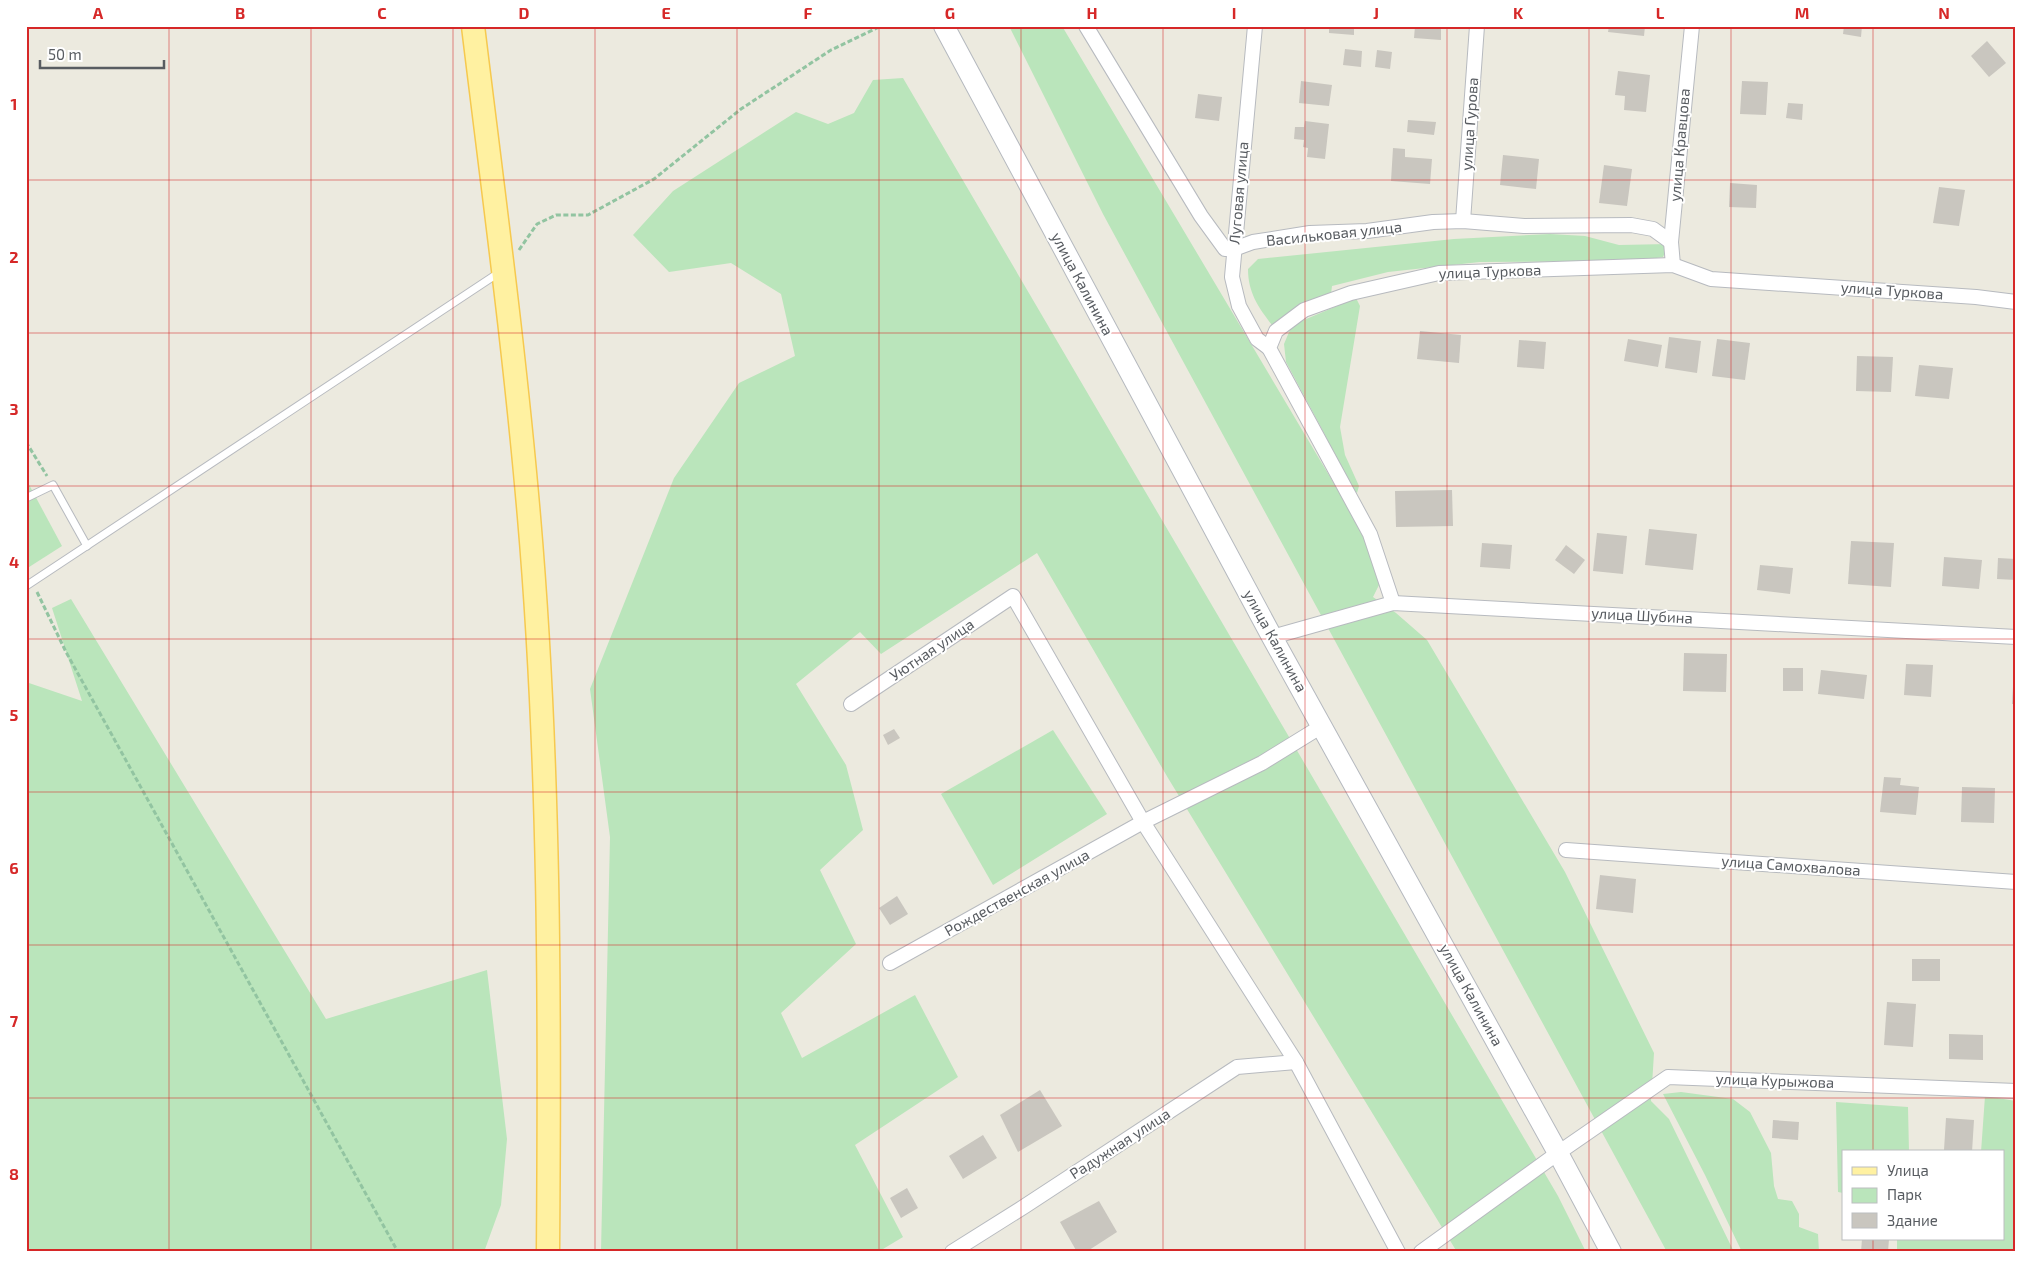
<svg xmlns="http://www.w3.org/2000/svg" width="2042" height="1278" font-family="'Exo 2',sans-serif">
  <rect width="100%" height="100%" fill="#eceadf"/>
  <!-- green -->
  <g fill="#bae5bb">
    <path d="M 1009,26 L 1062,26 L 1364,534 L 1379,585 L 1373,597 L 1396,613 L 1427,640 L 1565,872 L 1654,1053 L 1651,1101 L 1669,1119 L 1734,1252 L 1667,1252 L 1103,214 Z"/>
    <path d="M 903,78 L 1558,1196 L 1586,1252 L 1457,1252 L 1168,778 L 1037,553 L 881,654 L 860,632 L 796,684 L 846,765 L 863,830 L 820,870 L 856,944 L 781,1013 L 802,1058 L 915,995 L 958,1077 L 855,1145 L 903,1237 L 878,1252 L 601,1252 L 610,837 L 590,689 L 674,478 L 739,383 L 795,356 L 781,294 L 731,263 L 669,272 L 633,235 L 673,191 L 796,112 L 828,124 L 854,113 L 873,80 Z"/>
    <path d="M 1550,234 L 1585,236 L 1619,245 L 1669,244 L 1663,257 L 1638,261 L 1480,262 L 1388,272 L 1332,286 L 1331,294 C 1309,303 1290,310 1272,325 C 1258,307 1248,292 1248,269 L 1258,259 L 1454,239 Z"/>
    <path d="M 1356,298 L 1360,306 L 1340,427 L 1345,455 L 1359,486 L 1357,493 L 1348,483 L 1324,433 L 1286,362 L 1284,344 L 1292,325 Z"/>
    <path d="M 26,479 L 62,546 L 26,569 Z"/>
    <path d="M 71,599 L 326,1019 L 487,970 L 507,1139 L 501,1205 L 484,1252 L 26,1252 L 26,682 L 82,701 L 52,608 Z"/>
    <path d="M 1053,730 L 1107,814 L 993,885 L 941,794 Z"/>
    <path d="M 1681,1092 L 1733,1099 L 1750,1112 L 1771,1153 L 1774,1186 L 1778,1199 L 1792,1201 L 1799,1214 L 1799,1227 L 1818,1234 L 1819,1252 L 1742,1252 L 1705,1175 L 1663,1094 Z"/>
    <path d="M 1985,1096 L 2016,1101 L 2016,1252 L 1897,1252 L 1897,1239 L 2003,1239 L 2003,1152 L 1981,1152 Z"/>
    <path d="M 1836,1102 L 1908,1107 L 1909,1152 L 1843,1152 L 1843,1193 L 1838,1192 Z"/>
  </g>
  <!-- building -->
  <g fill="#c9c6bf">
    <path d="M 1329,26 L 1354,26 L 1354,35 L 1329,33 Z"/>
    <path d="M 1415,26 L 1441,26 L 1441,40 L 1414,38 Z"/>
    <path d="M 1609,26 L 1645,26 L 1644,36 L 1608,32 Z"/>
    <path d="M 1844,26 L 1862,26 L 1861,37 L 1843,34 Z"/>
    <path d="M 1987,41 L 2006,63 L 1989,77 L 1971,56 Z"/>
    <path d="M 1345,49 L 1362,51 L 1361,67 L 1343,65 Z"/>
    <path d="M 1377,50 L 1392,52 L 1390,69 L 1375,67 Z"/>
    <path d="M 1618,71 L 1650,75 L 1646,112 L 1624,110 L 1625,96 L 1615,95 Z"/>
    <path d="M 1301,81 L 1332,85 L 1329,106 L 1299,103 Z"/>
    <path d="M 1742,81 L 1768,82 L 1766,115 L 1740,114 Z"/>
    <path d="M 1198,94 L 1222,97 L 1219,121 L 1195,118 Z"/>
    <path d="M 1788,103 L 1803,104 L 1802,120 L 1786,118 Z"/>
    <path d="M 1408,120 L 1436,122 L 1434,135 L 1407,132 Z"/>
    <path d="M 1305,121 L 1329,124 L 1325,159 L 1307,157 L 1308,148 L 1303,147 L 1304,140 L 1294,139 L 1295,127 L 1304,127 Z"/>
    <path d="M 1393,148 L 1405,149 L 1405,157 L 1432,159 L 1430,184 L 1391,181 Z"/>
    <path d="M 1503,155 L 1539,159 L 1536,189 L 1500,185 Z"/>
    <path d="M 1604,165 L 1632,169 L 1627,206 L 1599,203 Z"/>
    <path d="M 1730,183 L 1757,185 L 1756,208 L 1729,207 Z"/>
    <path d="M 1939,187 L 1965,190 L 1959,226 L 1933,223 Z"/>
    <path d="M 1420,331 L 1461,335 L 1459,363 L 1417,359 Z"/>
    <path d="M 1669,337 L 1701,341 L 1697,373 L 1665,368 Z"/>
    <path d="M 1628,339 L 1662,345 L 1658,367 L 1624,361 Z"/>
    <path d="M 1717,339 L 1750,343 L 1745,380 L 1712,376 Z"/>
    <path d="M 1519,340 L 1546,342 L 1544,369 L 1517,367 Z"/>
    <path d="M 1857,356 L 1893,357 L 1891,392 L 1856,391 Z"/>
    <path d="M 1919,365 L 1953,368 L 1949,399 L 1915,396 Z"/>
    <path d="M 1452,490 L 1453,526 L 1396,527 L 1395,491 Z"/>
    <path d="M 1649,529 L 1697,534 L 1693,570 L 1645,565 Z"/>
    <path d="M 1597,533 L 1627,536 L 1623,574 L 1593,571 Z"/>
    <path d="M 1851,541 L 1894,543 L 1891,587 L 1848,584 Z"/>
    <path d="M 1482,543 L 1512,545 L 1510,569 L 1480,567 Z"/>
    <path d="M 1566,545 L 1585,560 L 1574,574 L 1555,560 Z"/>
    <path d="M 1944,557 L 1982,560 L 1979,589 L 1942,586 Z"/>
    <path d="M 1998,558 L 2016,559 L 2016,580 L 1997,579 Z"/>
    <path d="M 1760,565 L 1793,568 L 1790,594 L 1757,590 Z"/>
    <path d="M 1684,653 L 1727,654 L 1726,692 L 1683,691 Z"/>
    <path d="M 1906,664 L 1933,665 L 1931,697 L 1904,695 Z"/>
    <rect x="1783" y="668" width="20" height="23"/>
    <path d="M 2014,669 L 2016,669 L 2016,704 L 2012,704 Z"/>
    <path d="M 1821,670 L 1867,675 L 1864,699 L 1818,694 Z"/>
    <path d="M 894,729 L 900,738 L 888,745 L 883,735 Z"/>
    <path d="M 1884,777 L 1901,778 L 1900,785 L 1919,787 L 1916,815 L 1880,812 Z"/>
    <path d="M 1962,787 L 1995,788 L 1994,823 L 1961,822 Z"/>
    <path d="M 1600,875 L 1636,879 L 1633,913 L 1596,909 Z"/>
    <path d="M 897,896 L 908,914 L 890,925 L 879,908 Z"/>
    <rect x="1912" y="959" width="28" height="22"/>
    <path d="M 1887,1002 L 1916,1004 L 1913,1047 L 1884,1045 Z"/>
    <path d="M 1949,1034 L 1983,1035 L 1983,1060 L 1949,1059 Z"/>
    <path d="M 1040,1090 L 1062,1126 L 1018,1152 L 1000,1115 Z"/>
    <path d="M 1946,1118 L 1974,1120 L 1972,1152 L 1944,1150 Z"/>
    <path d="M 1773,1120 L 1799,1122 L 1798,1140 L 1772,1138 Z"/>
    <path d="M 983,1135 L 997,1158 L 963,1179 L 949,1156 Z"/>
    <path d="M 907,1188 L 918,1208 L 901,1218 L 890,1198 Z"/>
    <path d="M 1099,1201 L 1117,1232 L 1086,1252 L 1077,1252 L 1060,1222 Z"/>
    <path d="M 1862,1239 L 1889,1239 L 1888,1252 L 1861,1252 Z"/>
  </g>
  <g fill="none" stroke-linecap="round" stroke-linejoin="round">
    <defs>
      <g id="lane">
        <path d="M 26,498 L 53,485 L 87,546"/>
        <path d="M 26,586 L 500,272"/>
      </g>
      <g id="street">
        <path d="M 1086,26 L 1201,216 L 1225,249 L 1234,249 L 1253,242 L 1310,233 L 1367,231 L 1433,222 L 1463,221 L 1524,226 L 1631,225 L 1653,229 L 1671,242"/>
        <path d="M 1255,26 L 1232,277 L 1239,306 L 1257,339 L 1269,348"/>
        <path d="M 1463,221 L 1477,26"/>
        <path d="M 1673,265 L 1671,242 L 1692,26"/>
        <path d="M 1393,603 L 1370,534 L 1269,348 L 1276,331 L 1304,310 L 1351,293 L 1439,273 L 1673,265 L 1711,279 L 1976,297 L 2016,302"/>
        <path d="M 1272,637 L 1393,603 L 2016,637"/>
        <path d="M 851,704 L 1013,596 L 1143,822 L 1296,1062 L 1398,1252"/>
        <path d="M 1566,850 L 2016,882"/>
        <path d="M 890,963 L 1143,822 L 1262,763 L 1322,726"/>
        <path d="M 952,1252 L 1025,1206 L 1237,1067 L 1296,1062"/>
        <path d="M 1421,1252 L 1558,1153 L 1668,1077 L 2016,1091"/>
      </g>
      <path id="secondary" d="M 944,26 L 1272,637 L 1558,1153 L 1611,1252"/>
      <path id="primary" d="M 473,26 C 493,190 515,353 529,517 C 550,761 550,1007 548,1252"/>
    </defs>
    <!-- lane casing -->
    <use href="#lane" stroke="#b7babf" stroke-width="9"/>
    <!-- street casing -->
    <use href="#street" stroke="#b7babf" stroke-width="16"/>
    <!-- secondary casing -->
    <use href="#secondary" stroke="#b5b9bf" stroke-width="22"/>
    <!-- primary casing -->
    <use href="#primary" stroke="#f6c94f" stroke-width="25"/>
    <!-- path -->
    <g stroke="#92c4a1" stroke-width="3" stroke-dasharray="5 2.5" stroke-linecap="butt">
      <path d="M 519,250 L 537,224 L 556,215 L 588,215 L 654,179 L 741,109 L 831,50 L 881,26"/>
      <path d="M 26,442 L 47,476"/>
      <path d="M 37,592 L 66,652 L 398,1252"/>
    </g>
    <!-- lane -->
    <use href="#lane" stroke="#fff" stroke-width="7"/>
    <!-- street -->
    <use href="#street" stroke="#fff" stroke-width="14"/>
    <!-- secondary -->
    <use href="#secondary" stroke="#fff" stroke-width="20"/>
    <!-- primary -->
    <use href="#primary" stroke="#fff1a1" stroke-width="22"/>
  </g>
  <!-- grid -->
  <path fill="none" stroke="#d62828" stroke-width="1" stroke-opacity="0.55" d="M 169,26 L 169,1252M 311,26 L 311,1252M 453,26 L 453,1252M 595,26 L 595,1252M 737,26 L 737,1252M 879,26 L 879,1252M 1021,26 L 1021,1252M 1163,26 L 1163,1252M 1305,26 L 1305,1252M 1447,26 L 1447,1252M 1589,26 L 1589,1252M 1731,26 L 1731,1252M 1873,26 L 1873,1152M 26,180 L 2016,180M 26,333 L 2016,333M 26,486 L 2016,486M 26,639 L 2016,639M 26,792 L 2016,792M 26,945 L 2016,945M 26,1098 L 2016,1098M 1873,1239 L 1873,1252"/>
  <g text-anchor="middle" stroke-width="4" stroke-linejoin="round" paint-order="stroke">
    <!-- street labels -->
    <g font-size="15" fill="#585c61" stroke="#fff">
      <text transform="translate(1470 124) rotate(-86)" y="5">улица Гурова</text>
      <text transform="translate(1680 145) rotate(-85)" y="5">улица Кравцова</text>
      <text transform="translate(1239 193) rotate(-85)" y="5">Луговая улица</text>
      <text transform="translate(1334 234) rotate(-6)" y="5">Васильковая улица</text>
      <text transform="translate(1490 272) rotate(-2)" y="5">улица Туркова</text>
      <text transform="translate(1082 284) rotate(62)" y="5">улица Калинина</text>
      <text transform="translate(1892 291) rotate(4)" y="5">улица Туркова</text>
      <text transform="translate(1642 616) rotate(3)" y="5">улица Шубина</text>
      <text transform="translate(1275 641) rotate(61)" y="5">улица Калинина</text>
      <text transform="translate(932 650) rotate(-34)" y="5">Уютная улица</text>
      <text transform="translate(1791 866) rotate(4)" y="5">улица Самохвалова</text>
      <text transform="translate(1017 893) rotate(-29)" y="5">Рождественская улица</text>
      <text transform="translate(1471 995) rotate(61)" y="5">улица Калинина</text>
      <text transform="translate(1775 1081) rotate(2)" y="5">улица Курыжова</text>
      <text transform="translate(1120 1144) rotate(-33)" y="5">Радужная улица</text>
    </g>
  </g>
  <!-- border -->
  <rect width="2042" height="1278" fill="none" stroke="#ffffff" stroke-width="55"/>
  <!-- legend -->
  <rect x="1842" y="1150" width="162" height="90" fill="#ffffff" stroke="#bcbec0"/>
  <rect x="1852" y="1167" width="25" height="8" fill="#fff1a1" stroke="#bcbec0"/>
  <text x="1887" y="1176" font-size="15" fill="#585c61">Улица</text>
  <rect x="1852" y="1188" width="25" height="15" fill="#bae5bb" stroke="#bcbec0"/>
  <text x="1887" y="1200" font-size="15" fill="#585c61">Парк</text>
  <rect x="1852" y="1213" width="25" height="15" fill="#c9c6bf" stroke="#bcbec0"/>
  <text x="1887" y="1226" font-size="15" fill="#585c61">Здание</text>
  <!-- scale -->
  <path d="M40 60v8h124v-8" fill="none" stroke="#585c61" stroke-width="2.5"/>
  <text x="48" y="60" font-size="15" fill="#585c61" stroke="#ffffff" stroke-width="4" paint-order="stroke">50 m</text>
  <rect x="28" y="28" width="1986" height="1222" fill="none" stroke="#d62828" stroke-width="2"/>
  <g font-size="16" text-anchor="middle" font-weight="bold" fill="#d62828">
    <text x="98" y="19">A</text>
    <text x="240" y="19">B</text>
    <text x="382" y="19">C</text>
    <text x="524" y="19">D</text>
    <text x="666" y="19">E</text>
    <text x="808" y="19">F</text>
    <text x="950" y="19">G</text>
    <text x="1092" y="19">H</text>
    <text x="1234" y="19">I</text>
    <text x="1376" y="19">J</text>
    <text x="1518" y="19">K</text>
    <text x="1660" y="19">L</text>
    <text x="1802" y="19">M</text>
    <text x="1944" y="19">N</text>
    <text x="14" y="110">1</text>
    <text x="14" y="263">2</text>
    <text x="14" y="415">3</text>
    <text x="14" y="568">4</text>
    <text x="14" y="721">5</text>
    <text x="14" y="874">6</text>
    <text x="14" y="1027">7</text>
    <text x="14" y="1180">8</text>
  </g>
</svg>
